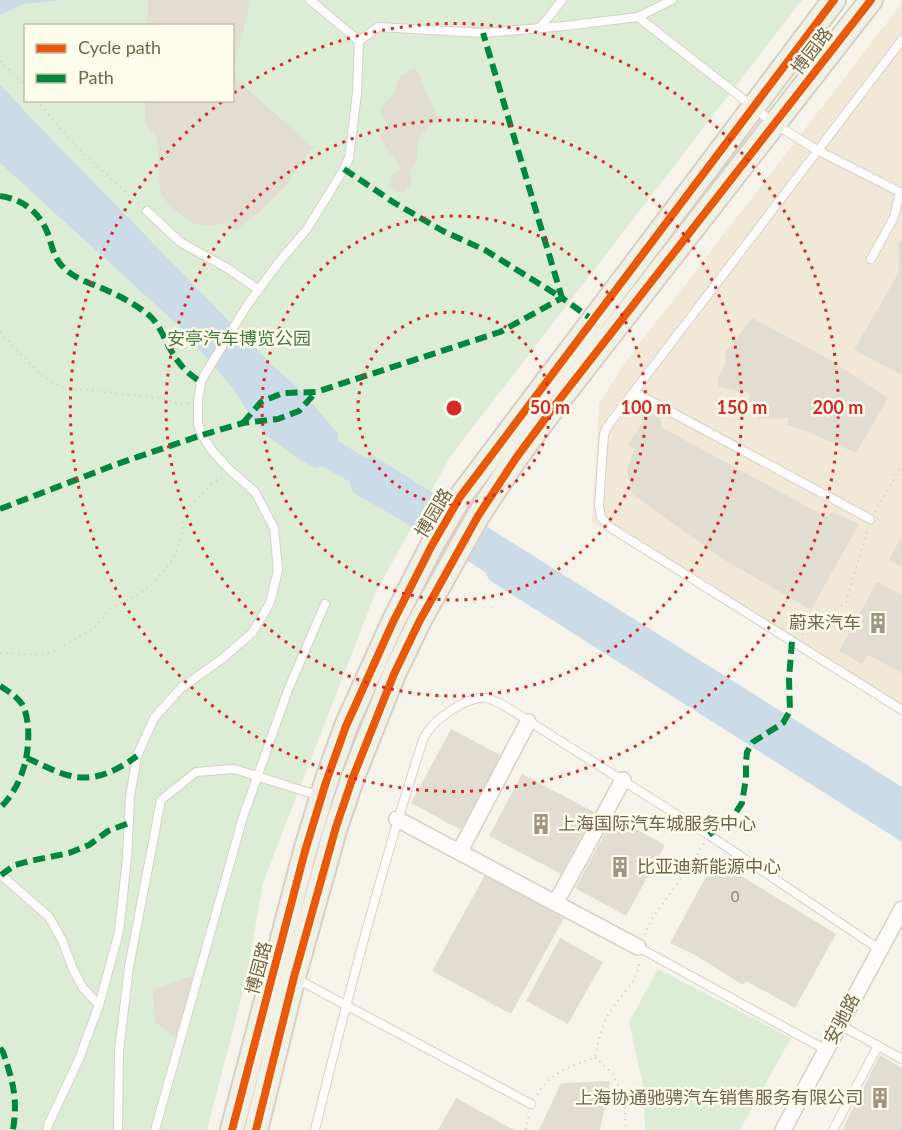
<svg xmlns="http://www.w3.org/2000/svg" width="902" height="1130" font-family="Lato,'Noto Sans SC',sans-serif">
  <rect width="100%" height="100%" fill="#f6f4ea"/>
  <!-- commercial -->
  <path fill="#f1e8d8" d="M 902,3 L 902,715 L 592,522 L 599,403 L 627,360 Z"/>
  <!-- green -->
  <g fill="#ddedd5" fill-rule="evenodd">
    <path d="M 0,0 L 802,0 L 450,457 L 375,594 L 263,883 L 246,980 L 207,1130 L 0,1130 ZM 26,26 L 232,26 L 232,100 L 26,100 Z"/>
    <path d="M 658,969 L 791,1038 L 740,1130 L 645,1130 L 643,1086 L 629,1022 Z"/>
  </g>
  <!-- water -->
  <g fill="#ccdce6">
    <path d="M 0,0 L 63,0 L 24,4 L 0,15 Z"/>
    <path d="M 0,84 L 34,121 L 269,362 L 301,391 L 338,433 L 338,441 L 366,458 L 374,456 L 902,787 L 902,842 L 489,580 L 485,572 L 425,534 L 352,492 L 350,482 L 322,466 L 315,468 L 294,456 L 265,434 L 248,412 L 234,390 L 180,327 L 0,163 Z"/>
  </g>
  <!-- building -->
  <g fill="#e2ddd1">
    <path d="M 148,0 L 251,0 L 234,67 L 237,80 L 313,147 L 287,184 L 259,212 L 235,231 L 229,223 L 209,225 L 194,224 L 180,214 L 169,205 L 160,192 L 157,137 L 145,124 L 145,100 L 232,100 L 232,26 L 147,26 Z"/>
    <path d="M 414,68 L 419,74 L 422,83 L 439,119 L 431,124 L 418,139 L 417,157 L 414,167 L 410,171 L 412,183 L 404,192 L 398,192 L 389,185 L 390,178 L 397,171 L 401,169 L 394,157 L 389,153 L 388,149 L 382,141 L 380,135 L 388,125 L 381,115 L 380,109 L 394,93 L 398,80 L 402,75 Z"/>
    <path d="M 902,239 L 902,375 L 854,350 L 899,272 L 898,243 Z"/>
    <path d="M 752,318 L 827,358 L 888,398 L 856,453 L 804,430 L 787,425 L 789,418 L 759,419 L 758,404 L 749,402 L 749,393 L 718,387 L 718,377 L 726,363 L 725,353 Z"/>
    <path d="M 648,414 L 661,418 L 661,427 L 826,517 L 832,512 L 859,524 L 811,610 L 723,559 L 632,494 L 627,469 L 635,448 L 628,445 Z"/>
    <path d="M 902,536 L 902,567 L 889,560 Z"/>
    <path d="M 877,582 L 902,595 L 902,673 L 868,655 L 862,664 L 839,651 Z"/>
    <path d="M 451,729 L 502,756 L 461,830 L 411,803 Z"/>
    <path d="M 522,774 L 594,812 L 561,874 L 489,836 Z"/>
    <path d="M 614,817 L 665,845 L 626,916 L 575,888 Z"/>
    <path d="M 715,860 L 836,934 L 795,1008 L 746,981 L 743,985 L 695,955 L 670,943 Z"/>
    <path d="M 485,875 L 564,918 L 511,1014 L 432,971 Z"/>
    <path d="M 560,938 L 603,962 L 568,1024 L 526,1001 Z"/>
    <path d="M 191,976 L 193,979 L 178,1040 L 155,1022 L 153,990 Z"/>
    <path d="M 880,1055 L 902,1068 L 902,1130 L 847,1130 L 843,1128 Z"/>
    <path d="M 610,1081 L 600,1130 L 539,1130 L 561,1083 Z"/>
    <path d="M 456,1098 L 514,1130 L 438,1130 Z"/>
  </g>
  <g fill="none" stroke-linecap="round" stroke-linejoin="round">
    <defs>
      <g id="lane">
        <path d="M 638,17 L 672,0"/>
        <path d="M 540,28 L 562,0"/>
        <path d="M 902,40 L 607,427 L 604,434 L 599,505 L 601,517 L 608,526 L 902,710"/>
        <path d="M 359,41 L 378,27 L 483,33 L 565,26 L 638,17 L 775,124 L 817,150 L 902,193"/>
        <path d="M 147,211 L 180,242 L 227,268 L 259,290"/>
        <path d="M 871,259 L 894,217 L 900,192"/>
        <path d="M 634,392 L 870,519"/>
        <path d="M 0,874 L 49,917 L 62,940 L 73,969 L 83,988 L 99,1005"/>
        <path d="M 638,947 L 826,1050"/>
        <path d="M 297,979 L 531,1104"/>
        <path d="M 840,1025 L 902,1059"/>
        <path d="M 47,1130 L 49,1123 L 79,1059 L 99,1005 L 119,932 L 127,858 L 130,797 L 137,756 L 154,718 L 181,688 L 222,659 L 252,633 L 270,603 L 278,570 L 274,528 L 255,492 L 230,470 L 213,452 L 202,435 L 198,424 L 198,401 L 201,382 L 205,374 L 248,304 L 279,262 L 307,229 L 344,169 L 349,158 L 357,93 L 359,41 L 310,0"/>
        <path d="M 118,1130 L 119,1051 L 129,967 L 161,800 L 196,772 L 234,769 L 320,796"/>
        <path d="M 155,1130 L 243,817 L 288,690 L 325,604"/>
        <path d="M 315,1130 C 347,998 382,866 424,737 C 433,720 466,696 487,698 C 491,699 496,702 500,703 L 709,835 L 879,949"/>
        <path d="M 833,1130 L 878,1046"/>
      </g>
      <g id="street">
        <path d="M 397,819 L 638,947"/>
        <path d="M 460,851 L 528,722"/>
        <path d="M 556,902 L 623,780"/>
        <path d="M 783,1130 L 902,909"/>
      </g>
      <g id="primary">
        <path d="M 232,1130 L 305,851 L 326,782 L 346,726 L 393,622 L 431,547 L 460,497 L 834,0"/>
        <path d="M 256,1130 L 294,977 L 336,827 L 353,777 L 394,674 L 419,622 L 478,516 L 516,458 L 556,404 L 871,0"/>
      </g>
    </defs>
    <!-- lane casing -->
    <use href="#lane" stroke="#d5d1c8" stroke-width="10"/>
    <!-- street casing -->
    <use href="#street" stroke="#d5d1c8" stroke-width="18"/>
    <!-- primary casing -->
    <use href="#primary" stroke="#d5d0c6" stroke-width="26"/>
    <!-- path -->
    <g stroke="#d7d3cb" stroke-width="2" stroke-dasharray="1.5 4.5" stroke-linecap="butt">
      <path d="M 0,61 L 26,86"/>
      <path d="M 37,100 L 59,127 L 84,154 L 140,205"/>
      <path d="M 0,332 L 40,374 L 61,387 L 158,398 L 181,404 L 189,403"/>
      <path d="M 875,512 L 902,465"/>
      <path d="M 802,634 L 846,602 L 868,528"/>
      <path d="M 0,653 L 39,655 L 54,651 L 95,628 L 109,609 L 137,595 L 153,584 L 175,556 L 182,532 L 184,517 L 190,507 L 212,483 L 224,477"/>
      <path d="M 644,935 L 653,917 L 686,872 L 705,842"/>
      <path d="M 595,1057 L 613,1074 L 624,1098 L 626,1130"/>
      <path d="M 537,1095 C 551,1071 571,1067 595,1057 C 598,1043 601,1029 607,1017 C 616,998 641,981 639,960"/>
      <path d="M 526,1130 L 529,1114"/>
    </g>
    <!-- lane -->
    <use href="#lane" stroke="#fefdfc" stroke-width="8"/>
    <!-- street -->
    <use href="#street" stroke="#fefdfc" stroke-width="15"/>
    <!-- primary -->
    <use href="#primary" stroke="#f2f0e5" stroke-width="22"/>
    <!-- quiet -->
    <g stroke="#00873e" stroke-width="6" stroke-dasharray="12 6" stroke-linecap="butt">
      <path d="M 344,169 L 393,202 L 443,231 L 485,250 L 562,298 L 483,33"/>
      <path d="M 0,196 C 22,199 40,212 48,234 C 52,246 54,258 63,267 C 72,277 87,282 99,287 C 118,295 136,304 151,317 C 158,324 162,333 166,341 C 176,360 182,370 201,382"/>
      <path d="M 243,423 L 261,402 L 283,393 L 316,392 L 500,332 L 562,298 L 593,320"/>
      <path d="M 0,509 L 117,464 L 202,435 L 243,423 L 278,419 L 299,411 L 316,392"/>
      <path d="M 0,686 C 8,691 16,696 22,704 C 26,711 27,719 28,726 C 30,756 22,786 0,808"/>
      <path d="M 27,758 C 41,764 56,773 71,776 C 95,782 118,770 137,756"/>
      <path d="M 709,835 L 736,812 L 742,803 L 746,778 L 746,762 L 747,752 L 753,742 L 783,723 L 790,711 L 789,679 L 792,641"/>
      <path d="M 1,875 L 15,865 L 30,861 L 69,853 L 89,845 L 108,831 L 129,823"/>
      <path d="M 0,1048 L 3,1052 C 13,1082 18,1098 13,1130"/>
    </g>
    <defs>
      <g id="cycleway">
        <path d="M 232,1130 L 305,851 L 326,782 L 346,726 L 393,622 L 431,547 L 460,497 L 834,0"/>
        <path d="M 256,1130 L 294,977 L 336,827 L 353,777 L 394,674 L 419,622 L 478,516 L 516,458 L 556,404 L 871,0"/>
      </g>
    </defs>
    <!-- cycleway casing -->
    <use href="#cycleway" stroke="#fefceb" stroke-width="11"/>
    <!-- cycleway -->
    <use href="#cycleway" stroke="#e8590c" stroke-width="8"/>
  </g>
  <!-- distance rings -->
  <g fill="none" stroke="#d62828" stroke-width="3" stroke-dasharray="3 6">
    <circle cx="454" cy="408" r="96"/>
    <circle cx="454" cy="408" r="192"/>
    <circle cx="454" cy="408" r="288"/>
    <path d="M234 93A384 384 0 1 1 223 101"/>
  </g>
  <!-- icons -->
  <defs>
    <symbol id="building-bare" viewBox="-9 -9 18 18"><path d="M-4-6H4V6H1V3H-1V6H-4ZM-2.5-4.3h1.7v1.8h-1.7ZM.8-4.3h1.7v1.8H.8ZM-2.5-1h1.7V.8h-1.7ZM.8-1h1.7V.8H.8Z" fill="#a19683" stroke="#fefceb" stroke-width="2.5" paint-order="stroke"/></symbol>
  </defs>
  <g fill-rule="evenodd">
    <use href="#building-bare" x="863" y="608" width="30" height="30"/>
    <use href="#building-bare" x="526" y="809" width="30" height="30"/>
    <use href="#building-bare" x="605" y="852" width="30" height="30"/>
    <use href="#building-bare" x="865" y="1083" width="30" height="30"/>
  </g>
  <g text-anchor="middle" stroke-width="5" stroke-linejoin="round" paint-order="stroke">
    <!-- number labels -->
    <g font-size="15" fill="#90846f">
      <text x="735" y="902">0</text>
    </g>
    <!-- street labels -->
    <g font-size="18" fill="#73644b" stroke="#fefceb">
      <text transform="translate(812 51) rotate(-52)" y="6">博园路</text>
      <text transform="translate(434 513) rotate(-59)" y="6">博园路</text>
      <text transform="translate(259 968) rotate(-75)" y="6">博园路</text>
      <text transform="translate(842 1019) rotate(-62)" y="6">安驰路</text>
    </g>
    <!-- park labels -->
    <g font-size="18" fill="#487d46" stroke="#fefceb">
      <text x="239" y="345">安亭汽车博览公园</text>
    </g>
    <!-- poi labels -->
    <g font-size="18" fill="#73644b" stroke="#fefceb" text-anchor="end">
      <text x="861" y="629">蔚来汽车</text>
      <text x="558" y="830" text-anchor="start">上海国际汽车城服务中心</text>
      <text x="637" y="873" text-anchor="start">比亚迪新能源中心</text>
      <text x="863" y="1104">上海协通驰骋汽车销售服务有限公司</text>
    </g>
  </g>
  <circle cx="454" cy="408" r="9" fill="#d62828" stroke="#fefceb" stroke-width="3"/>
  <g font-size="18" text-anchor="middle" font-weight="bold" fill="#d62828" stroke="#fefceb" stroke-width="5" stroke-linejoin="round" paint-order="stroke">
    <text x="550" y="414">50 m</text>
    <text x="646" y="414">100 m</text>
    <text x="742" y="414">150 m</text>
    <text x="838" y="414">200 m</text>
  </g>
  <!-- legend -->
  <rect x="24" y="24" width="210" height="78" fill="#fefceb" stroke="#c6bfab" stroke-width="1.5"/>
  <rect x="36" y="44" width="30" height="9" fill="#e8590c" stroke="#c6bfab" stroke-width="1.5"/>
  <text x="78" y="54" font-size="18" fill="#73644b">Cycle path</text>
  <rect x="36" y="74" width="30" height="9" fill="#00873e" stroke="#c6bfab" stroke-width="1.5"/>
  <text x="78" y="84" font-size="18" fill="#73644b">Path</text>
</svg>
